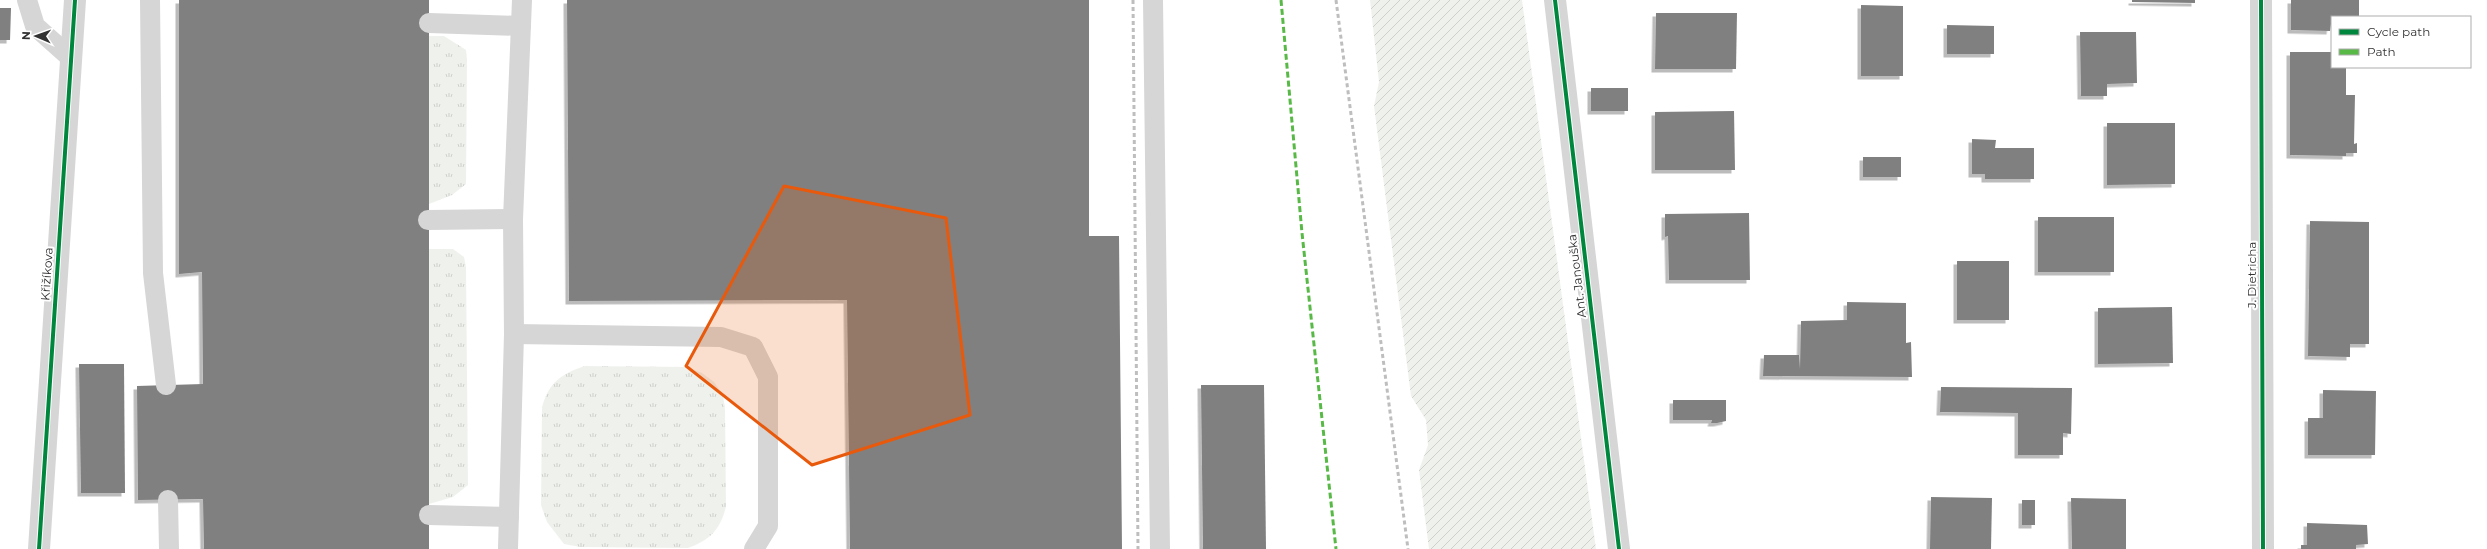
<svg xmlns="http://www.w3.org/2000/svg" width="2487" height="549" font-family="Montserrat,sans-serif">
  <defs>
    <pattern id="grass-tufts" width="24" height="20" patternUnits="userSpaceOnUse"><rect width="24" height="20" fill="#eff2ec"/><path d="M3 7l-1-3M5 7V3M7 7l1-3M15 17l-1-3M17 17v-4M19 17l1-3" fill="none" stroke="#cdd0cb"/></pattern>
    <pattern id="garden-furrows" width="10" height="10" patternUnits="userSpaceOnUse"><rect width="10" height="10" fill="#eff2ec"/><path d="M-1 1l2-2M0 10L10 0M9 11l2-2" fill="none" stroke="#cdd0cb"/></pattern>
    <filter id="shadow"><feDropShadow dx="-3.5" dy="3.5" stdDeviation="0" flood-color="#0004"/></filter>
  </defs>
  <rect width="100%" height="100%" fill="#fff"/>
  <!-- grass -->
  <g fill="url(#grass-tufts)">
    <path d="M 429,36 L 444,36 L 466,50 L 467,59 L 466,184 L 452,195 L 429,204 Z"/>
    <path d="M 428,249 L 453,249 L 464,257 L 466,267 L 468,485 L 453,497 L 429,504 Z"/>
    <path d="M 585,366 L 686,367 L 702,373 L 714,382 L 723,395 L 725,410 L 726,506 C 721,529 710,540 688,548 L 580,547 L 564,544 L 547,522 L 541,505 L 542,407 C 549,382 561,374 585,366 Z"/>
  </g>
  <!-- garden -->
  <path fill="url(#garden-furrows)" d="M 1370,0 L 1522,0 L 1596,549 L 1429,549 L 1419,470 L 1428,445 L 1426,420 L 1411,396 L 1374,106 L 1379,82 Z"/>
  <!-- building -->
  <g fill="#808080" filter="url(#shadow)">
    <path d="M 179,0 L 429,0 L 429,549 L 204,549 L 203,499 L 138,500 L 137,386 L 203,384 L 202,272 L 179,274 Z"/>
    <path d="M 567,0 L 1089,0 L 1089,236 L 1119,236 L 1122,549 L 850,549 L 847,300 L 569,301 Z"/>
    <path d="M 2132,0 L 2195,0 L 2195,3 L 2132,2 Z"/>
    <path d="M 2291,0 L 2359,0 L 2359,17 L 2332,17 L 2330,31 L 2291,30 Z"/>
    <path d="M 1861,5 L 1903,6 L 1903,76 L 1861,76 Z"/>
    <path d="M 0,8 L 11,8 L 10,40 L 0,40 Z"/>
    <path d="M 1656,13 L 1737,13 L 1736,69 L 1655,69 Z"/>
    <path d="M 1947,25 L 1994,26 L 1994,54 L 1947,54 Z"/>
    <path d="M 2080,32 L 2136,32 L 2137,83 L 2107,84 L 2107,96 L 2081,96 Z"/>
    <path d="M 2290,52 L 2332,52 L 2332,67 L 2346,67 L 2346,95 L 2355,95 L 2354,144 L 2357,143 L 2357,153 L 2346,153 L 2346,156 L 2290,155 Z"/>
    <rect x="1591" y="88" width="37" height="23"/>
    <path d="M 1734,111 L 1735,170 L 1655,170 L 1655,112 Z"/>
    <path d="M 2107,123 L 2175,123 L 2175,184 L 2107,185 Z"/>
    <path d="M 1972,139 L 1996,140 L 1995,148 L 2034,148 L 2034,179 L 1985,179 L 1985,174 L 1972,174 Z"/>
    <rect x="1863" y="157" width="38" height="20"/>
    <path d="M 1749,213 L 1750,280 L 1669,280 L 1668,236 L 1665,237 L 1665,214 Z"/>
    <rect x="2038" y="217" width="76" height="55"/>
    <path d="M 2310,221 L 2369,222 L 2369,344 L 2350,344 L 2350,357 L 2308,356 Z"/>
    <rect x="1957" y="261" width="52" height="59"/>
    <path d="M 1847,302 L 1906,303 L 1906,343 L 1911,342 L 1912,377 L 1763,376 L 1764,355 L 1799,355 L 1800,369 L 1801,321 L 1847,320 Z"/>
    <path d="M 2172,307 L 2173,363 L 2098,364 L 2098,308 Z"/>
    <path d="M 79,364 L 124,364 L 125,493 L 81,493 Z"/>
    <path d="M 1201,385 L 1264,385 L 1266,549 L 1203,549 Z"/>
    <path d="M 1941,387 L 2072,388 L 2071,434 L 2063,433 L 2063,455 L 2018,455 L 2018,413 L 1940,412 Z"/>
    <path d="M 2323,390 L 2376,391 L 2375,455 L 2308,455 L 2308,418 L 2323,418 Z"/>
    <path d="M 1673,400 L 1726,400 L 1726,421 L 1717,423 L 1711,423 L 1712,420 L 1673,420 Z"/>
    <path d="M 1931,497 L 1992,498 L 1991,549 L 1930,549 Z"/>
    <path d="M 2071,498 L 2126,499 L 2126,549 L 2072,549 Z"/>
    <rect x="2022" y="500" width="13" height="25"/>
    <path d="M 2307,523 L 2367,525 L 2368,544 L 2356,545 L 2356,549 L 2301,549 L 2301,545 L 2307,545 Z"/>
  </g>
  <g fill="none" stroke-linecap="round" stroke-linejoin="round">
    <!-- service -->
    <g stroke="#d6d6d6" stroke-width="20">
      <path d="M 27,0 L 35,26 L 71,58"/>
      <path d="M 150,0 L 153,273 L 166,385"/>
      <path d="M 1153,0 L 1160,549"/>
      <path d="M 429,23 L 521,26"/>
      <path d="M 428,220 L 513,219"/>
      <path d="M 514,334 L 721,337 L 753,347 L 768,377 L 768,526 L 754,549"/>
      <path d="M 168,500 L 169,549"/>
      <path d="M 429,515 L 509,517"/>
      <path d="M 508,549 L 514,334 L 513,219 L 522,0"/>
    </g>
    <!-- minor -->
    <g stroke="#d6d6d6" stroke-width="22">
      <path d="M 1555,0 L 1619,549"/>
      <path d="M 2261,0 L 2263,549"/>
      <path d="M 39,549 L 75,0"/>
    </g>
    <!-- rail -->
    <g stroke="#bebebe" stroke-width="3" stroke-dasharray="4 3" stroke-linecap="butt">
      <path d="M 1133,0 L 1138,549"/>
      <path d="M 1336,0 L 1408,549"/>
    </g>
    <!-- quiet -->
    <path stroke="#58b947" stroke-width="3" stroke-dasharray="6 3" stroke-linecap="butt" d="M 1281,0 L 1302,233 L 1336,549"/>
    <defs>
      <g id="cycleway">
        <path d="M 1555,0 L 1619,549"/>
        <path d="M 2261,0 L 2263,549"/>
        <path d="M 39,549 L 75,0"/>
      </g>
    </defs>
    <!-- cycleway casing -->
    <use href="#cycleway" stroke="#fff" stroke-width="6"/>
    <!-- cycleway -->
    <use href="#cycleway" stroke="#00873e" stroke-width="4"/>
  </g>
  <!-- marked area -->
  <path fill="#e8590c" fill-opacity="0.2" stroke="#e8590c" stroke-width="3" stroke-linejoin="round" d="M 784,186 L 946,218 L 970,415 L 812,465 L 686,366 Z"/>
  <g text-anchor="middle" stroke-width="4" stroke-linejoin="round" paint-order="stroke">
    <!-- street labels -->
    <g font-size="12" fill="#323232" stroke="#fff">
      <text transform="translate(47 274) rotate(-86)" y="4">Křižíkova</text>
      <text transform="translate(2252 275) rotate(-90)" y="4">J. Dietricha</text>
      <text transform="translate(1577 276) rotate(-97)" y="4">Ant. Janouška</text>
    </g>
  </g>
  <!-- legend -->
  <rect x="2331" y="16" width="140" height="52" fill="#ffffff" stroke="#adadad"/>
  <rect x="2339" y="29" width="20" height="6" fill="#00873e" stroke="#adadad"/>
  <text x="2367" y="36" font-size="12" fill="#323232">Cycle path</text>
  <rect x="2339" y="49" width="20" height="6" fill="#58b947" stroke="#adadad"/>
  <text x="2367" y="56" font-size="12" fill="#323232">Path</text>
  <!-- north arrow -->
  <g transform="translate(36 36) rotate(272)" stroke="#ffffff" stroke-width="3" paint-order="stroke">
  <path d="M0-3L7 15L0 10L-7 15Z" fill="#323232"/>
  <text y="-6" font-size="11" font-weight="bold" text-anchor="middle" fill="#323232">N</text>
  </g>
</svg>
